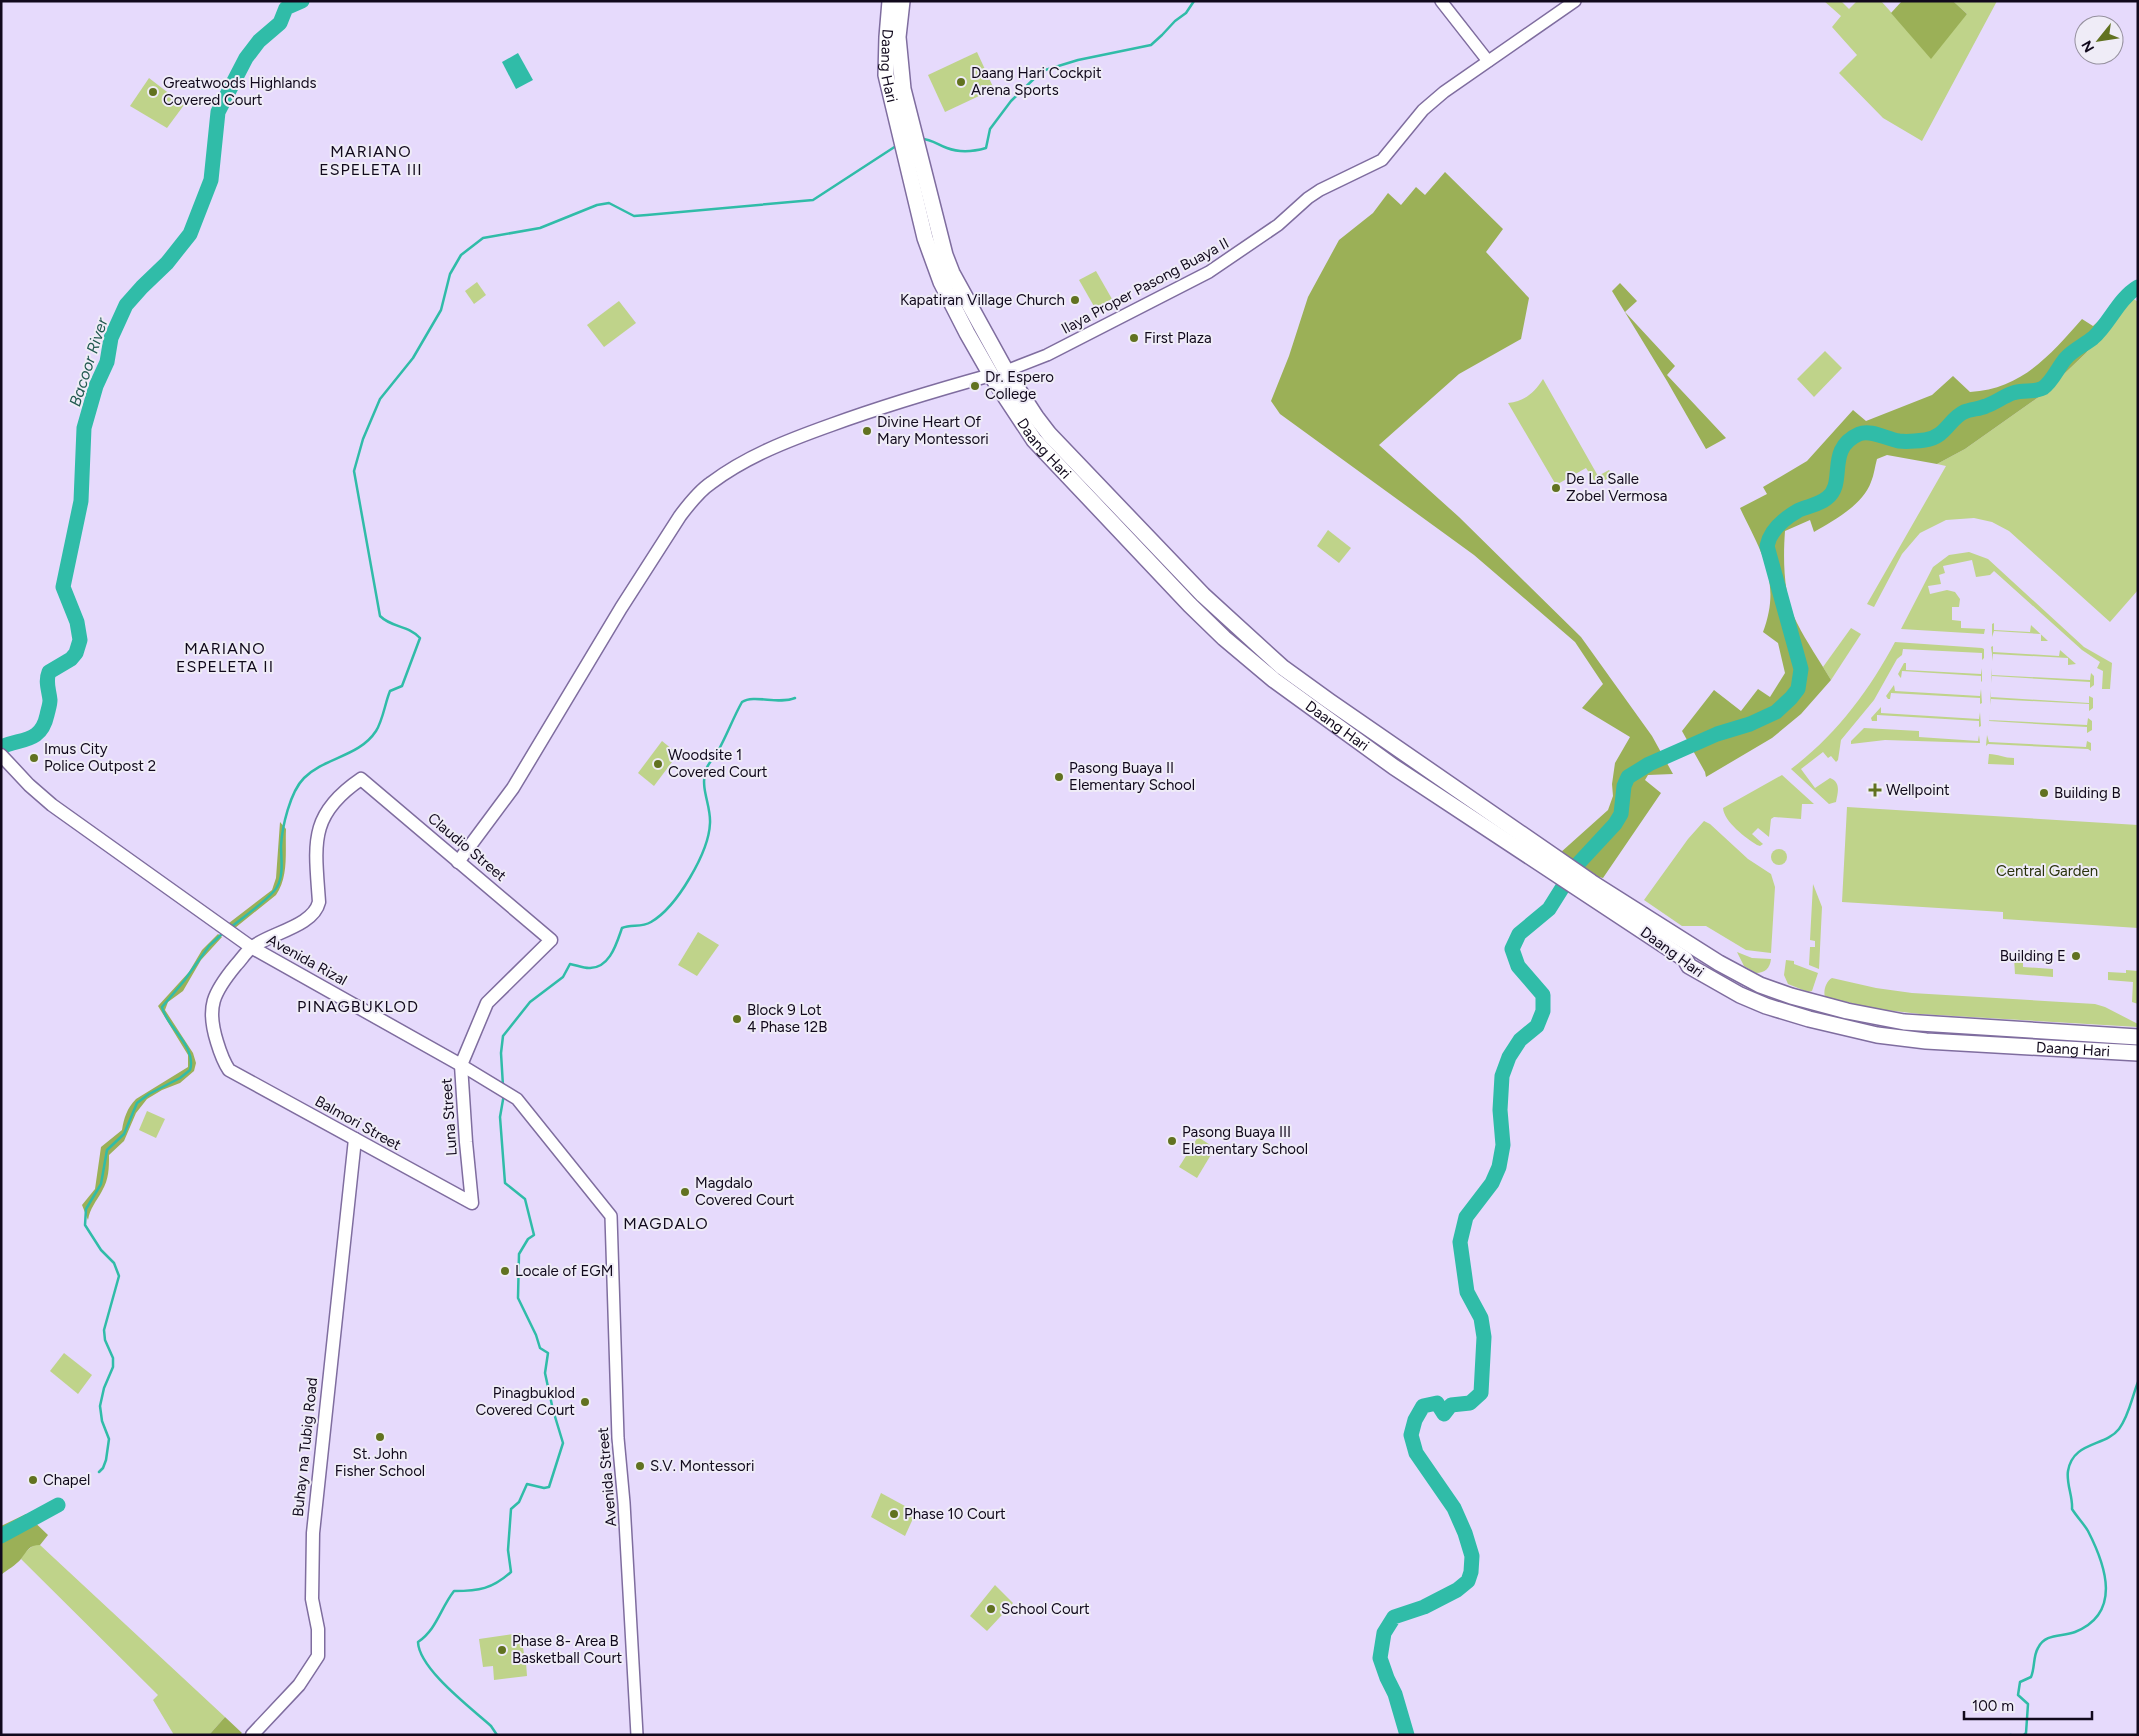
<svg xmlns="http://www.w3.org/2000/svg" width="2139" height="1736" font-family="Figtree,sans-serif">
  <rect width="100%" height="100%" fill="#e6dafc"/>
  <!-- green -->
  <g fill="#bfd38a">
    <path d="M 1824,1 L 1841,1 L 1849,9 L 1857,1 L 1881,1 L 1915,39 L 1967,14 L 1953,1 L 1997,1 L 1922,141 L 1883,118 L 1839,73 L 1857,55 L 1832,27 L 1841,16 Z"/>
    <path d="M 977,52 L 994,89 L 945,112 L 928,75 Z"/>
    <path d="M 149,78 L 184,105 L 167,128 L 130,106 Z"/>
    <path d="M 1096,271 L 1112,299 L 1095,308 L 1079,280 Z"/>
    <path d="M 477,282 L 486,295 L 474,304 L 465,291 Z"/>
    <path d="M 2131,297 L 2138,302 L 2138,590 L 2110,622 L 2009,531 L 1992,522 L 1974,518 L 1946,520 L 1920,533 L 1902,554 L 1874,607 L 1867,604 L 1946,466 L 1937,464 L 1965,449 L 2043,394 L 2086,353 Z"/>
    <path d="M 619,301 L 636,323 L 604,347 L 587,325 Z"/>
    <path d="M 1825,351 L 1842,368 L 1814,397 L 1797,379 Z"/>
    <path d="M 1543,379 L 1598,476 L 1609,470 L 1613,475 L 1597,485 L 1586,468 L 1556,485 L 1508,403 C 1525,401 1534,393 1543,379 Z"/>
    <path d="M 1328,530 L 1351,548 L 1339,563 L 1317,546 Z"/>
    <path d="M 1969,552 L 1988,559 L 2084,647 L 2112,663 L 2110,689 L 2102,689 L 2103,671 L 2097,668 L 2100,662 L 2082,650 L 1994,571 L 1990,575 L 1976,577 L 1972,560 L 1943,566 L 1945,573 L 1939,575 L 1941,584 L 1928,586 L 1930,594 L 1947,590 L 1955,592 L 1960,599 L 1959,607 L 1952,607 L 1952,620 L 1961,621 L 1961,628 L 1985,629 L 1984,634 L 1901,629 L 1933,567 L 1949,555 Z"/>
    <path d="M 1994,623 L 1994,630 L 2030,632 L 2031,625 L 2032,626 L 2048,641 L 2041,641 L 2041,634 L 1994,631 L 1992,637 L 1992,624 Z"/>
    <path d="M 1851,628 L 1861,634 L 1831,680 L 1823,667 Z"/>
    <path d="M 1895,642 L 1982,648 L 1984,649 L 1984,658 L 1982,660 L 1982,653 L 1903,649 L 1902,655 L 1897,659 L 1874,700 L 1841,740 L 1838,760 L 1836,762 L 1831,756 L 1828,758 L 1823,752 L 1801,769 L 1815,788 L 1830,778 C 1841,782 1838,792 1836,802 L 1829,804 L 1791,769 C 1835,736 1869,691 1895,642 Z"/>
    <path d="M 1993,646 L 1993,652 L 2059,656 L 2060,650 L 2076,664 L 2068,665 L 2068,658 L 1993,654 L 1993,661 L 1991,647 Z"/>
    <path d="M 1904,663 L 1906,663 L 1906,670 L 1981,674 L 1982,668 L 1982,681 L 1981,682 L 1981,676 L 1902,671 L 1901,678 L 1900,677 L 1898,674 Z"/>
    <path d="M 1992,668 L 1992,675 L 2090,680 L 2091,673 L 2094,676 L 2094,685 L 2090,688 L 2090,682 L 1992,676 L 1991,683 Z"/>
    <path d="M 1894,685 L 1895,691 L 1980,696 L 1981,689 L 1982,703 L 1980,704 L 1980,698 L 1891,693 L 1890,699 L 1888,699 L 1886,696 Z"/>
    <path d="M 1991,690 L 1991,697 L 2089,703 L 2089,696 L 2093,698 L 2093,708 L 2089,711 L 2089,704 L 1991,699 L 1990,705 Z"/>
    <path d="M 1881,707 L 1881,713 L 1979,719 L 1980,712 L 1981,726 L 1979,727 L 1979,721 L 1877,715 L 1877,721 L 1872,721 L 1871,718 Z"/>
    <path d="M 1990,713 L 1989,720 L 2087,725 L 2088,718 L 2092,721 L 2092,730 L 2087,733 L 2087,727 L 1989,721 L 1988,728 Z"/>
    <path d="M 1864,728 L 1919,731 L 1919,737 L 1978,741 L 1979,735 L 1980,743 L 1885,740 L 1851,744 L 1851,741 Z"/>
    <path d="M 1987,735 L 1989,742 L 2086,747 L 2087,741 L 2091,743 L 2091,751 L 2088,749 L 1988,744 L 1986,746 Z"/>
    <path d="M 662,741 L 678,754 L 654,786 L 638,773 Z"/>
    <path d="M 1989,754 C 1998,754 2004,758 2014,758 L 2014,765 L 1988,764 Z"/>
    <path d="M 1782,775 L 1814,804 L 1802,804 L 1801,819 L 1774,817 L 1771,819 L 1769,837 L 1758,828 L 1752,834 L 1763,844 L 1760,846 L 1757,845 C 1746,838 1724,822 1723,808 Z"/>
    <path d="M 1847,807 L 2138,825 L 2138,928 L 2003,919 L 2003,912 L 1842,902 Z"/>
    <path d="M 1704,821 L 1710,824 L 1748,859 L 1771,874 L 1775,887 L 1771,953 L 1746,950 L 1706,926 L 1682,926 L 1644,900 L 1688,839 Z"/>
    <circle cx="1779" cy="857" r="8"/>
    <path d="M 1813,884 L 1822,907 L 1819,969 L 1809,965 L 1810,947 L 1815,947 L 1815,941 L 1810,940 Z"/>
    <path d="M 698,932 L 719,945 L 697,976 L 678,965 Z"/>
    <path d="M 1737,952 L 1752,958 L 1771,959 C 1770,968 1765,973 1756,973 L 1744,966 Z"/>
    <path d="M 2014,958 L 2023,959 L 2023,967 L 2053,969 L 2053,977 L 2015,974 Z"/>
    <path d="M 1786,960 L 1794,961 L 1794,964 L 1818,973 L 1812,991 L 1808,992 L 1788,984 L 1784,975 Z"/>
    <path d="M 2126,970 L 2138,971 L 2138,1004 L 2132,1002 L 2133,982 L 2108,980 L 2108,972 L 2126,973 Z"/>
    <path d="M 1832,978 L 1876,988 L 1912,993 L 2095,1004 L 2105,1007 L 2138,1024 L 2138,1027 L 1920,1014 L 1877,1009 L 1825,997 C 1823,991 1826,981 1832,978 Z"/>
    <path d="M 147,1111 L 165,1119 L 156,1138 L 139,1130 Z"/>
    <path d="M 1198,1137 L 1215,1148 L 1197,1178 L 1179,1167 Z"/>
    <path d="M 64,1353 L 92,1375 L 78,1394 L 50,1371 Z"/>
    <path d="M 881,1493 L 916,1512 L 905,1536 L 871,1517 Z"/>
    <path d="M 34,1545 L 40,1545 L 225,1717 L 209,1735 L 174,1735 L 153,1700 L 158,1695 L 21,1559 L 24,1553 Z"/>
    <path d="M 995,1585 L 1013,1603 L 987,1631 L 970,1616 Z"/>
    <path d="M 521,1633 L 525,1661 L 522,1662 L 526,1662 L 527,1676 L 494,1680 L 493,1666 L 483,1667 L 479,1639 Z"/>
  </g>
  <!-- forest -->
  <g fill="#9bb057">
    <path d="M 1902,1 L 1953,1 L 1967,14 L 1931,59 L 1891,13 Z"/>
    <path d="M 1445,172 L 1503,229 L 1486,252 L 1529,298 L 1521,339 L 1459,374 L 1379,445 L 1459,517 L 1581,637 L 1652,736 L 1673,774 L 1648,775 L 1645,780 L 1661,793 L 1603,878 L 1595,876 L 1560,853 L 1608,810 L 1613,796 L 1612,784 L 1615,763 L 1630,737 L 1582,708 L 1603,684 L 1575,642 L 1474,555 L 1280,414 L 1271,401 L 1289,356 L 1308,297 L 1339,240 L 1373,213 L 1388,193 L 1401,205 L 1416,187 L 1425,195 Z"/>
    <path d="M 1620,283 L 1637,301 L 1625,312 L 1675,366 L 1667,375 L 1726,438 L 1706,449 L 1667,381 L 1612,291 Z"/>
    <path d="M 2123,291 L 2131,297 L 2086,353 L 2043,394 L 1965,449 L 1937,464 L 1887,455 L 1877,459 C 1875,466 1874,475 1871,482 C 1863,505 1833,521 1814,532 L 1810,520 L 1785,531 C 1783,559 1783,597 1797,623 C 1807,643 1820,661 1831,680 L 1801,714 L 1772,738 L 1706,777 L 1705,772 L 1682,731 L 1714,690 L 1741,711 L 1758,689 L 1770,697 L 1785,673 L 1778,643 L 1763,632 C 1782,582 1761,552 1740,508 L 1767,494 L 1763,487 L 1807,461 L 1853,410 L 1866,421 L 1932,395 L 1953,376 L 1970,392 C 2022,389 2050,355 2082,319 L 2093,326 L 2105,315 Z"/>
    <path d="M 280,822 L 286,829 C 285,850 289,877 276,895 L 235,928 L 229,923 L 272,890 L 276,878 Z"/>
    <path d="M 218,934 L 222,937 L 201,960 L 183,991 L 168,1002 L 165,1010 L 193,1053 L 196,1063 L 194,1071 L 180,1083 L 162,1090 L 147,1099 L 136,1113 L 124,1141 L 109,1155 C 109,1168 109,1179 102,1191 C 96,1202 90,1208 88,1220 L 82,1205 L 95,1189 L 101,1147 L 122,1130 C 124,1118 127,1108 136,1099 L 188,1067 L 188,1055 L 158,1006 L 189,972 L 202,950 Z"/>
    <path d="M 26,1514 L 48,1535 L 40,1545 C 29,1545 27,1551 21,1559 C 16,1565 7,1570 1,1575 L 1,1526 Z"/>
    <path d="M 225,1717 L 242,1733 L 240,1735 L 209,1735 Z"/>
  </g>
  <!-- water -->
  <path fill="#30bca8" d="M 518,53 L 533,80 L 516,89 L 502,62 Z"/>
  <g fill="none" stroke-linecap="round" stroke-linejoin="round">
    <!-- stream -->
    <g stroke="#30bca8" stroke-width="2.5">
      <path d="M 920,139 C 930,138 938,145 947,148 C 960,153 972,152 986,148 L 990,129 L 1011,101 L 1042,71 L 1078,60 L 1151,45 L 1162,35 L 1175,21 L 1186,13 L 1194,1"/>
      <path d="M 231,927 C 242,918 271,898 277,887 C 284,875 281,858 281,846 C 282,827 290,792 304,778 C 325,757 359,757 376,731 C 383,720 385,703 390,691 L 402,686 L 420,638 C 408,625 392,628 380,616 L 354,471 L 363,439 L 380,399 L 413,358 L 441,310 L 450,274 L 461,255 L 483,238 L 540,228 L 597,205 L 609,203 L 634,216 L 647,215 L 813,200 L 896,146"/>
      <path d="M 503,1086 L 501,1053 L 503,1036 L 530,1002 L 563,977 L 570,964 C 576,965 583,968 589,968 C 610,969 617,942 622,928 C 632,924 641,928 651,922 C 677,907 709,852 710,823 C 711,806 701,790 705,773 C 706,765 714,758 718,751 C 727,735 733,718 742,702 C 754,694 779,705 795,698"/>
      <path d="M 99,1472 L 103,1468 L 106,1460 L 109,1439 L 102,1421 L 100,1406 L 104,1388 L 113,1367 L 113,1358 L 105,1340 L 104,1330 L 119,1276 L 114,1263 L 101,1250 L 85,1225 L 86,1209 L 101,1184 L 107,1150 L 124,1134 L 137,1103 L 149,1094 L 180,1078 L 190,1070 C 197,1046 167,1028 162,1007 L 184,981 L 209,946 L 223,933"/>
      <path d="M 497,1735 L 491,1726 C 471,1708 419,1669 418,1642 C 437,1629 440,1609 454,1591 C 479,1591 492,1589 511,1572 L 508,1550 L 511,1509 L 519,1502 L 527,1484 L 544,1488 L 549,1487 L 563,1443 L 553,1410 L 545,1373 L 548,1353 L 540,1348 L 536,1335 L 518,1298 L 519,1254 L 528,1239 L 534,1235 L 525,1199 L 505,1183 L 500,1117 L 504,1094"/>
      <path d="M 2010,1735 L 2011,1735"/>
      <path d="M 2024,1735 L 2026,1733 L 2028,1704 L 2018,1695 L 2020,1682 L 2031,1677 C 2035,1668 2033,1656 2038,1648 C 2045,1633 2062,1637 2075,1632 C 2122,1613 2106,1566 2088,1531 C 2084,1524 2077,1517 2072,1509 C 2073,1496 2066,1484 2068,1471 C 2073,1441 2105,1447 2119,1429 C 2129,1416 2132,1397 2138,1382"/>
    </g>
    <!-- river -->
    <g stroke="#30bca8" stroke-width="15">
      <path d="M 1,747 C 22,738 41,743 47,715 C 48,710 50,705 50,700 C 49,690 45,682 49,672 L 71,659 L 76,653 L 80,640 L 77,622 L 63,587 L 81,501 L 84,428 L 96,386 L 107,362 L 111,338 L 126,305 L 142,287 L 167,263 L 190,234 L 211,180 L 218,112 L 246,58 L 259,41 L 280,23 L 286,8 L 302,1"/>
      <path d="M 1,1536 L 58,1505"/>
      <path d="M 1407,1735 L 1395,1694 L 1387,1678 L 1380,1658 L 1384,1633 L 1394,1617 L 1424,1607 L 1457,1590 L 1468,1581 L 1471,1572 L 1472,1556 L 1465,1533 L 1454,1508 L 1416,1453 L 1411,1435 L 1415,1420 L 1423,1406 L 1437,1403 L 1444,1414 L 1451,1405 L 1470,1403 L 1481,1393 L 1484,1337 L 1481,1318 L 1467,1292 L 1460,1242 L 1466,1217 L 1492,1183 L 1499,1167 L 1503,1145 L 1500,1110 L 1502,1076 L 1509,1057 L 1520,1040 L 1537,1026 L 1543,1011 L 1543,995 L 1518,966 L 1512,949 L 1519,934 L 1549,909 L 1576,866 L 1615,824 L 1621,814 L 1624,786 L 1628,777 L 1649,764 L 1717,734 L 1750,724 L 1776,712 L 1791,698 L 1798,689 L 1801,669 L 1767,546 C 1770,530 1785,518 1799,510 C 1808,506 1819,505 1827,498 C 1847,483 1825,449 1859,434 C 1871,429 1886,439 1899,441 C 1907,442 1917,441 1925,440 C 1946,437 1949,419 1964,412 C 1971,409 1979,409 1986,406 C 1995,403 2004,396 2013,393 C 2023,389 2034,393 2043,388 C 2053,381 2058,367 2066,358 C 2073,350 2084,345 2093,338 C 2110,323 2118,299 2138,287"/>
    </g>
    <defs>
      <g id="tertiary">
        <path d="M 1441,1 L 1488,61"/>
        <path d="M 1006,371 L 1047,355 L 1209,272 L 1278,225 L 1308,198 L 1320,190 L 1382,160 L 1423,110 L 1444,92 L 1575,1"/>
        <path d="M 461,1065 L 517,1099 L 611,1216 L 618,1438 L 624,1503 L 637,1735"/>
      </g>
      <g id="secondary">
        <path d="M 1,755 L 29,785 L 52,805 L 251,947 L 461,1065"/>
        <path d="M 361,779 L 551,940 L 487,1003 L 461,1065 L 466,1142 L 472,1203 L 229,1070 C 223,1061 220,1052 217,1042 C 206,1007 213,993 236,965 C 241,960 245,953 251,948 C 269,933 313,927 319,902 C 315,844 308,815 361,779 Z"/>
        <path d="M 458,862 L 513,788 L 621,608 L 680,516 C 689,504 699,491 711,483 C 747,456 789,440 831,425 C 883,406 937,390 991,375"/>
        <path d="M 252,1735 L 299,1685 L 318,1656 L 318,1629 L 312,1599 L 313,1533 L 355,1139"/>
      </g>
      <g id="primary">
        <path id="s1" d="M 890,1 L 887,37 L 886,75 L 925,238 L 941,282 L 967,333 L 991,375 L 1034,440 L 1190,605 L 1224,638 L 1274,680 L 1394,767 L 1685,959 L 1689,966 L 1740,995 L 1766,1006 L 1809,1019 L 1877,1035 L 1926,1041 L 2138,1053"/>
        <path d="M 902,1 L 898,37 L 903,89 L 945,255 L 952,273 L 1006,371 L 1036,417 L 1049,434 L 1203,595 L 1282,667 L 1329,701 L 1591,882 L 1719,963 L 1760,985 L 1791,996 L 1847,1011 L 1904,1022 L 2138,1037"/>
      </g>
    </defs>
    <!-- tertiary casing -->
    <use href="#tertiary" stroke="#7f6d9f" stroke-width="14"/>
    <!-- secondary casing -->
    <use href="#secondary" stroke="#7f6d9f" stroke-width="15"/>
    <!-- primary casing -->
    <use href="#primary" stroke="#7f6d9f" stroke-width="18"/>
    <!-- tertiary -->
    <use href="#tertiary" stroke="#fff" stroke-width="11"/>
    <!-- secondary -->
    <use href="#secondary" stroke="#fff" stroke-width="12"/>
    <!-- primary -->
    <use href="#primary" stroke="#fff" stroke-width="15"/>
  </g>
  <!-- markers -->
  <g fill="#617220" stroke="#efecf7" stroke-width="2">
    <circle cx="961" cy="82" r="5"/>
    <circle cx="153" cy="92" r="5"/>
    <circle cx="1075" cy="300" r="5"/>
    <circle cx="1134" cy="338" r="5"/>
    <circle cx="975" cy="386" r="5"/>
    <circle cx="867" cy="431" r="5"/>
    <circle cx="1556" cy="488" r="5"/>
    <circle cx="34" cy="758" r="5"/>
    <circle cx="658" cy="764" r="5"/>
    <circle cx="1059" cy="777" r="5"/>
    <path d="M1872.5 782.5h5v5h5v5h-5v5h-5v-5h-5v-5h5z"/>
    <circle cx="2044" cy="793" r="5"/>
    <circle cx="2076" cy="956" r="5"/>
    <circle cx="737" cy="1019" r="5"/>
    <circle cx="1172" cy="1141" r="5"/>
    <circle cx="685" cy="1192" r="5"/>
    <circle cx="505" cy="1271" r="5"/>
    <circle cx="585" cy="1402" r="5"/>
    <circle cx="380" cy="1437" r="5"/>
    <circle cx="640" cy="1466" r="5"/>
    <circle cx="33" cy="1480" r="5"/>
    <circle cx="894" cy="1514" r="5"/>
    <circle cx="991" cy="1609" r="5"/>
    <circle cx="502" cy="1650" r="5"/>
  </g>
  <g text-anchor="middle" stroke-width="4" stroke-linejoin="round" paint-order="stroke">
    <!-- street labels -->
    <g font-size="15" fill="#11091c" stroke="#efecf7">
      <text dy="5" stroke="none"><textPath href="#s1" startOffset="65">Daang Hari</textPath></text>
      <text transform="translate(1145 286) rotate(-28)" y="5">Ilaya Proper Pasong Buaya II</text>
      <text dy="5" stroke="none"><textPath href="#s1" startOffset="485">Daang Hari</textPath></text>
      <text dy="5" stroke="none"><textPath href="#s1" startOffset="890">Daang Hari</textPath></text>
      <text transform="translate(467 847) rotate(40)" y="5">Claudio Street</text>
      <text transform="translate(1672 952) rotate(36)" y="5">Daang Hari</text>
      <text transform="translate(307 960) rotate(29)" y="5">Avenida Rizal</text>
      <text dy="5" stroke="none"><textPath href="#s1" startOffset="1715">Daang Hari</textPath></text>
      <text transform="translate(449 1117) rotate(-94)" y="5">Luna Street</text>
      <text transform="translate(358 1123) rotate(29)" y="5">Balmori Street</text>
      <text transform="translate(305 1447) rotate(-84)" y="5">Buhay na Tubig Road</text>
      <text transform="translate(607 1477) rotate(-95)" y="5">Avenida Street</text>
    </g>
    <!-- poi labels -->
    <g font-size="15" fill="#11091c" stroke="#efecf7" text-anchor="start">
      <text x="971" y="78">Daang Hari Cockpit<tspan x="971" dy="17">Arena Sports</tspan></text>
      <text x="163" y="88">Greatwoods Highlands<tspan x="163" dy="17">Covered Court</tspan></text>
      <text x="1065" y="305" text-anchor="end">Kapatiran Village Church</text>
      <text x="1144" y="343">First Plaza</text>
      <text x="985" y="382">Dr. Espero<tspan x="985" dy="17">College</tspan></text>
      <text x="877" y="427">Divine Heart Of<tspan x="877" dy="17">Mary Montessori</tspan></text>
      <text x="1566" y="484">De La Salle<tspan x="1566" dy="17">Zobel Vermosa</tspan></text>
      <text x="44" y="754">Imus City<tspan x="44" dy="17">Police Outpost 2</tspan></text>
      <text x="668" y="760">Woodsite 1<tspan x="668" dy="17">Covered Court</tspan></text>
      <text x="1069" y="773">Pasong Buaya II<tspan x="1069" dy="17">Elementary School</tspan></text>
      <text x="1886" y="795">Wellpoint</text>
      <text x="2054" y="798">Building B</text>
      <text x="2066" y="961" text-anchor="end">Building E</text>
      <text x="747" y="1015">Block 9 Lot<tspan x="747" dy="17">4 Phase 12B</tspan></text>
      <text x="1182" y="1137">Pasong Buaya III<tspan x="1182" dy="17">Elementary School</tspan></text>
      <text x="695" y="1188">Magdalo<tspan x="695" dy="17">Covered Court</tspan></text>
      <text x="515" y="1276">Locale of EGM</text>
      <text x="575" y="1398" text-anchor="end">Pinagbuklod<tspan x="575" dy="17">Covered Court</tspan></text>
      <text x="380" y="1459" text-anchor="middle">St. John<tspan x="380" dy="17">Fisher School</tspan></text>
      <text x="650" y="1471">S.V. Montessori</text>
      <text x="43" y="1485">Chapel</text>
      <text x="904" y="1519">Phase 10 Court</text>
      <text x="1001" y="1614">School Court</text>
      <text x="512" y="1646">Phase 8- Area B<tspan x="512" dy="17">Basketball Court</tspan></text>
    </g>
    <!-- park labels -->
    <g font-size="15" fill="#2a320c" stroke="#efecf7">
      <text x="2047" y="876">Central Garden</text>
    </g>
    <!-- neighbourhood labels -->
    <g font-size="16" letter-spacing="1" fill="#11091c" stroke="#efecf7">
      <text x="371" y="157">MARIANO<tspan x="371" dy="18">ESPELETA III</tspan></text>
      <text x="225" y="654">MARIANO<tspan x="225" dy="18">ESPELETA II</tspan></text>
      <text x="358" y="1012">PINAGBUKLOD</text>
      <text x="666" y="1229">MAGDALO</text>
    </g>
    <!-- water labels -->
    <g font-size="16" font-style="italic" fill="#225950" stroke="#efecf7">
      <text transform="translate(88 362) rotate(-72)" y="6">Bacoor River</text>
    </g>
  </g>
  <!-- border -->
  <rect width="2139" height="1736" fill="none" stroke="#11091c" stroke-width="5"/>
  <!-- north arrow -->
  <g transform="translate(2099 40) rotate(240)"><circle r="24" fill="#efecf7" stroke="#96919f"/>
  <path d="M0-4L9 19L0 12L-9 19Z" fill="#617220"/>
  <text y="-8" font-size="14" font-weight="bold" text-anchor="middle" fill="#11091c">N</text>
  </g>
  <!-- scale -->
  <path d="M1964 1711v8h128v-8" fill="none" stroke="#11091c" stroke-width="2.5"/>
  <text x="1972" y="1711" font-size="15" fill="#11091c" stroke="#efecf7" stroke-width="4" paint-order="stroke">100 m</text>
</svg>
